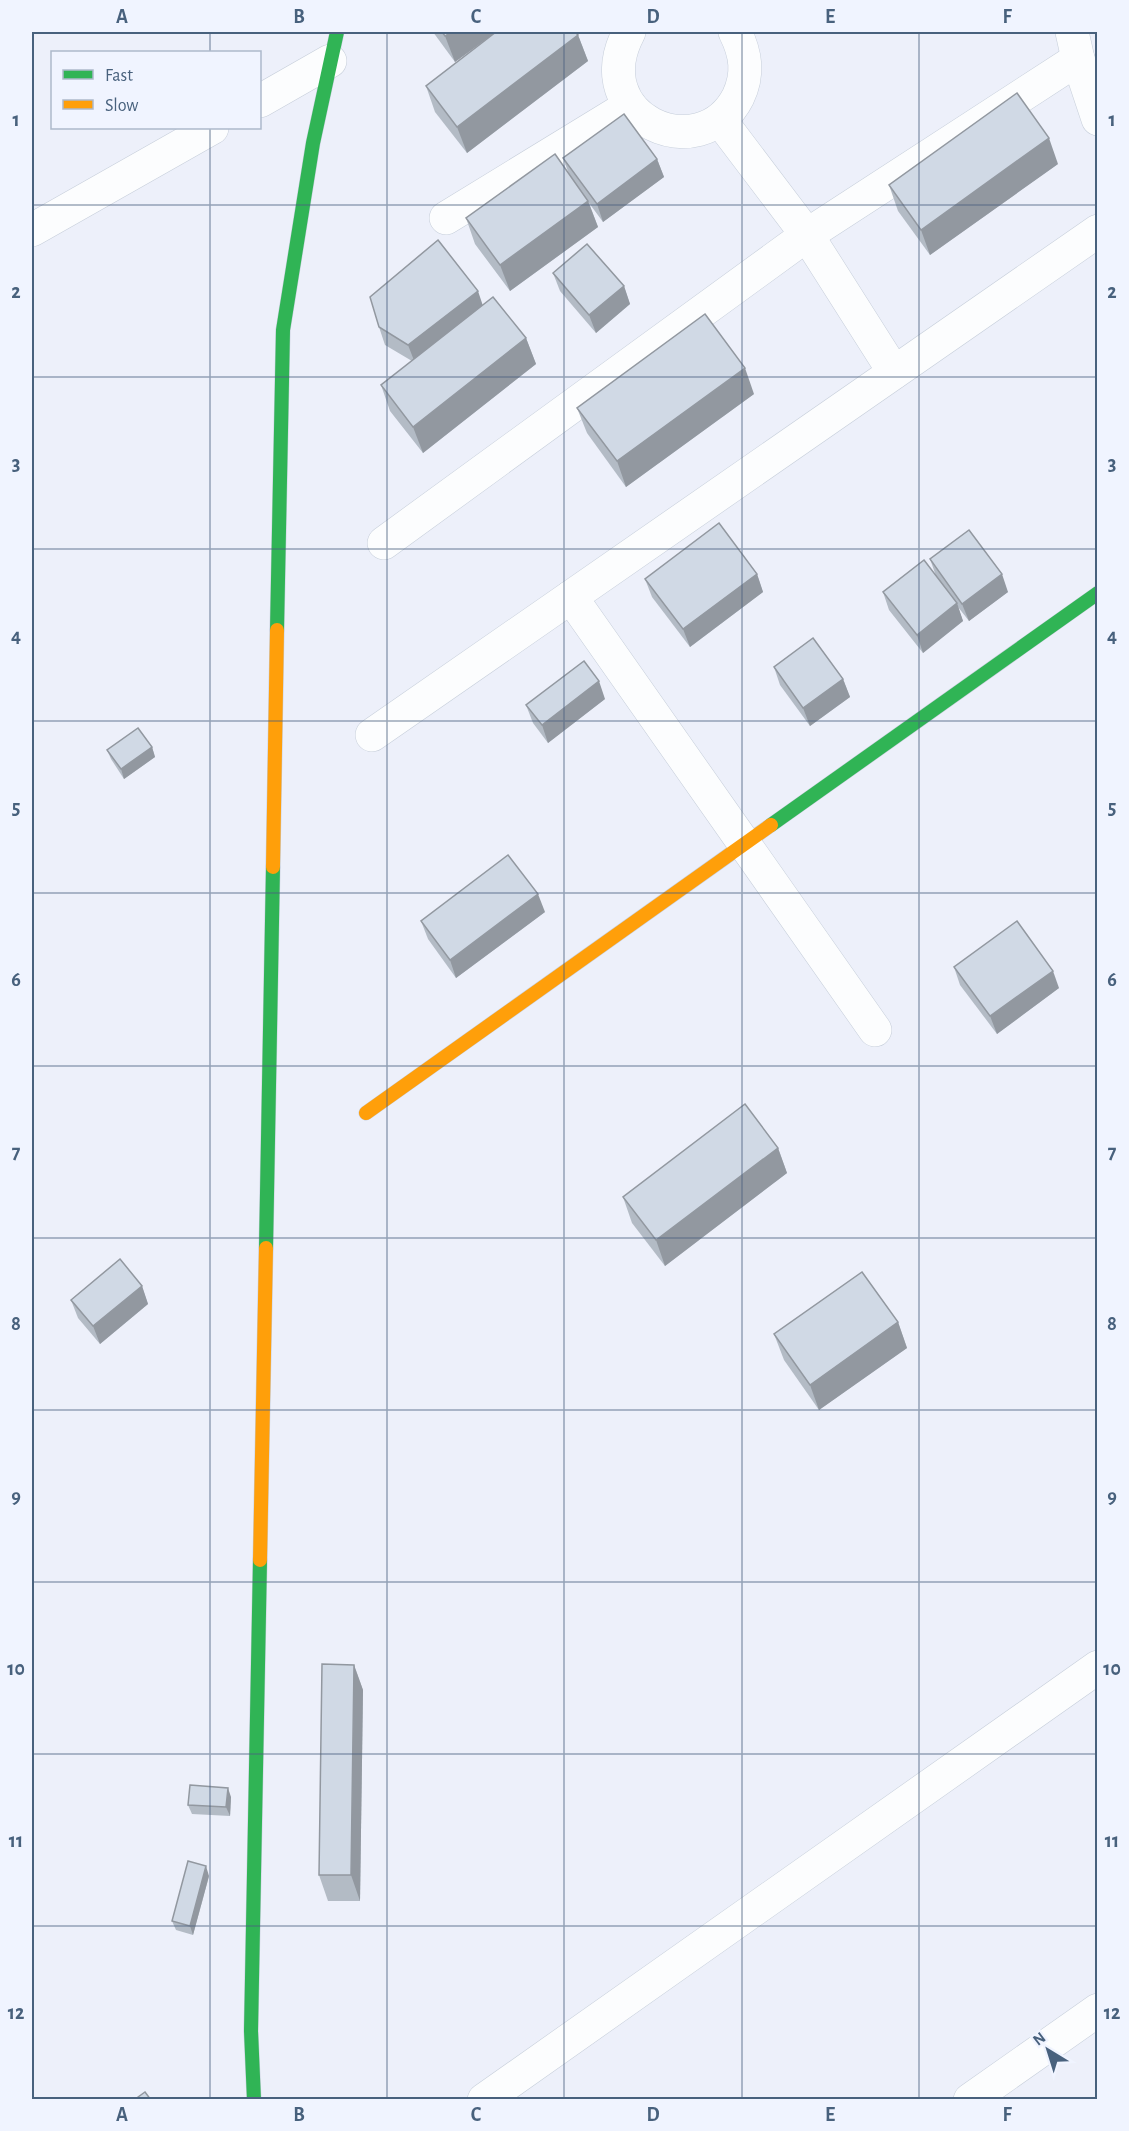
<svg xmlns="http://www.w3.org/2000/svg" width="1129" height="2131" font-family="'Alegreya Sans',sans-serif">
  <rect width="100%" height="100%" fill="#edf0fa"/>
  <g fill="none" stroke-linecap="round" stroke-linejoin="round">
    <defs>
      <g id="street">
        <path d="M 629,32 C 583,119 701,169 738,97 C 749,74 746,54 735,32"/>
        <path d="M 1072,32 L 1078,59 L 1098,119"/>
        <path d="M 260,101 L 330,61"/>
        <path d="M 720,120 L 807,235 L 894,372"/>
        <path d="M 446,218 L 629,106"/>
        <path d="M 32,230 L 212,128"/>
        <path d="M 384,543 L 807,235 L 1078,59"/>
        <path d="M 571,597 L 875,1030"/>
        <path d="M 372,735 L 1098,231"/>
        <path d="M 484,2100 L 1098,1667"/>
        <path d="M 970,2100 L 1098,2010"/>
      </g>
      <g id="fast">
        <path d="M 277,630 L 283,330 L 313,143 L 337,32"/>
        <path d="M 771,825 L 1098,593"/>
        <path d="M 266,1248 L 273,867"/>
        <path d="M 254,2100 L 251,2031 L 260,1560"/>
      </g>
      <g id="slow">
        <path d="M 273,867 L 277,630"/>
        <path d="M 366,1113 L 771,825"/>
        <path d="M 260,1560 L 266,1248"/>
      </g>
    </defs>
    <!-- street casing -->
    <use href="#street" stroke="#c6ceda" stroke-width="34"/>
    <!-- fast casing -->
    <use href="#fast" stroke="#c7cfdc" stroke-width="15"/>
    <!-- slow casing -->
    <use href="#slow" stroke="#c7cfdc" stroke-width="15"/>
    <!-- street -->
    <use href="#street" stroke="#fcfdfe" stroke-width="33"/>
    <!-- fast -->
    <use href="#fast" stroke="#30b455" stroke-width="14"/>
    <!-- slow -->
    <use href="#slow" stroke="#ff9f0a" stroke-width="14"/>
  </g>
  <!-- wall -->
  <g fill="#b3bbc5">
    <path d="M 433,32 L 496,32 L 455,62 Z"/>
    <path d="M 578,35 L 588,61 L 467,153 L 435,112 L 426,86 Z"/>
    <path d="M 563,158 L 657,159 L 664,177 L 603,222 L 589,203 L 598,227 L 510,291 L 475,244 L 466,218 L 569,174 Z"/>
    <path d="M 1058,164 L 930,255 L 898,211 L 889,185 Z"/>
    <path d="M 553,273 L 624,286 L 630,304 L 596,333 L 560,291 Z"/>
    <path d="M 483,305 L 526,338 L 536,364 L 423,453 L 390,411 L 381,385 L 412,361 L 385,345 L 379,327 Z"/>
    <path d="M 754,394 L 626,487 L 587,433 L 577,408 Z"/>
    <path d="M 930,559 L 1008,592 L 969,621 L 958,607 L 963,621 L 923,653 L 889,610 L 883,592 L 936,576 Z"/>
    <path d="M 757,574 L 763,592 L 690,647 L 652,597 L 645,579 Z"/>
    <path d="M 774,667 L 843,679 L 850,697 L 810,726 L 780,685 Z"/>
    <path d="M 605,699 L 548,743 L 533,723 L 526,705 Z"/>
    <path d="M 152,747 L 155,757 L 124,779 L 111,759 L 107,750 Z"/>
    <path d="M 545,912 L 456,978 L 428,939 L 421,921 Z"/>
    <path d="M 954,967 L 1059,988 L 997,1034 L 960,985 Z"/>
    <path d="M 778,1148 L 787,1173 L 665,1266 L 632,1223 L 623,1197 Z"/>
    <path d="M 142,1286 L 148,1304 L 100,1344 L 78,1318 L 71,1300 Z"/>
    <path d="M 898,1322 L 907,1348 L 819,1410 L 784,1360 L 774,1334 Z"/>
    <path d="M 354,1665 L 363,1690 L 360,1901 L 328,1901 L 319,1875 Z"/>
    <path d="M 231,1797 L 230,1816 L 192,1814 L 188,1805 Z"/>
    <path d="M 209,1876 L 193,1935 L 176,1930 L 172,1921 Z"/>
  </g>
  <!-- shaded-wall -->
  <g fill="#9298a0">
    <path d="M 451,32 L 496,32 L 455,62 L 445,36 Z"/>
    <path d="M 578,35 L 588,61 L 467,153 L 457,127 Z"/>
    <path d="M 1049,138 L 1058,164 L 930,255 L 921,230 Z"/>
    <path d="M 657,159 L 664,177 L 603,222 L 597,204 Z"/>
    <path d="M 588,201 L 598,227 L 510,291 L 500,265 Z"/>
    <path d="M 624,286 L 630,304 L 596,333 L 589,315 Z"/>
    <path d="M 478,291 L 484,309 L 415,363 L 408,345 Z"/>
    <path d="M 526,338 L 536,364 L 423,453 L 413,427 Z"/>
    <path d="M 745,368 L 754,394 L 626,487 L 617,461 Z"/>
    <path d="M 757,574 L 763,592 L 690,647 L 683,629 Z"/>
    <path d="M 1002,574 L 1008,592 L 969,621 L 962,604 Z"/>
    <path d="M 957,603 L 963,621 L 923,653 L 917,635 Z"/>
    <path d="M 843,679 L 850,697 L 810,726 L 803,708 Z"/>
    <path d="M 599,681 L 605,699 L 548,743 L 542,725 Z"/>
    <path d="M 152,747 L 155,757 L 124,779 L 121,769 Z"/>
    <path d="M 538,894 L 545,912 L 456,978 L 450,960 Z"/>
    <path d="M 1053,971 L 1059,988 L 997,1034 L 990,1016 Z"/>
    <path d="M 778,1148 L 787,1173 L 665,1266 L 656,1240 Z"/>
    <path d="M 142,1286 L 148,1304 L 100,1344 L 93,1326 Z"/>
    <path d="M 898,1322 L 907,1348 L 819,1410 L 810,1385 Z"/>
    <path d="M 354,1665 L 363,1690 L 360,1901 L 351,1875 Z"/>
    <path d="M 228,1788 L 231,1797 L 230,1816 L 226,1807 Z"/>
    <path d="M 206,1866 L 209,1876 L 193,1935 L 190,1926 Z"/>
  </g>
  <!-- building -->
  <g fill="#d0d9e5" stroke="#9298a0" stroke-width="1.5">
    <path d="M 442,32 L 451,32 L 445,36 Z"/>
    <path d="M 496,32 L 575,32 L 578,35 L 457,127 L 426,86 Z"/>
    <path d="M 1017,93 L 1049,138 L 921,230 L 889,185 Z"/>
    <path d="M 624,114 L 657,159 L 597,204 L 563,158 Z"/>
    <path d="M 555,154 L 588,201 L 500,265 L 466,218 Z"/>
    <path d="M 438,240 L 478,291 L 408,345 L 379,327 L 370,297 Z"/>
    <path d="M 587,244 L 624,286 L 589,315 L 553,273 Z"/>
    <path d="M 493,297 L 526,338 L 413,427 L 381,385 Z"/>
    <path d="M 705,314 L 745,368 L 617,461 L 577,408 Z"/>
    <path d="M 719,523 L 757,574 L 683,629 L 645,579 Z"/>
    <path d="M 969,530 L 1002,574 L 962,604 L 930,559 Z"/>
    <path d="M 924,560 L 957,603 L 917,635 L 883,592 Z"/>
    <path d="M 813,638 L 843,679 L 803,708 L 774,667 Z"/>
    <path d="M 584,661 L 599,681 L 542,725 L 526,705 Z"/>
    <path d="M 138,728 L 152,747 L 121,769 L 107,750 Z"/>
    <path d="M 508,855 L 538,894 L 450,960 L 421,921 Z"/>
    <path d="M 1017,921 L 1053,971 L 990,1016 L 954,967 Z"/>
    <path d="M 745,1104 L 778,1148 L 656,1240 L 623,1197 Z"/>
    <path d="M 120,1259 L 142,1286 L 93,1326 L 71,1300 Z"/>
    <path d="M 862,1272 L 898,1322 L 810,1385 L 774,1334 Z"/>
    <path d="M 322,1664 L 354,1665 L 351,1875 L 319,1875 Z"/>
    <path d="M 190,1785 L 228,1788 L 226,1807 L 188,1805 Z"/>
    <path d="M 188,1861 L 206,1866 L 190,1926 L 172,1921 Z"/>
    <path d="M 145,2092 L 151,2100 L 134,2100 Z"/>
  </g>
  <!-- grid -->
  <path fill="none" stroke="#48617d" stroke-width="1.5" stroke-opacity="0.55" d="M 210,32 L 210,52M 387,32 L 387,2100M 564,32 L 564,2100M 742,32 L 742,2100M 919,32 L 919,2100M 210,128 L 210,2100M 32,205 L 1098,205M 32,377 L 1098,377M 32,549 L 1098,549M 32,721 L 1098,721M 32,893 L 1098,893M 32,1066 L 1098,1066M 32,1238 L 1098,1238M 32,1410 L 1098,1410M 32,1582 L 1098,1582M 32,1754 L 1098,1754M 32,1926 L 1098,1926"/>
  <!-- border -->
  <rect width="1129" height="2131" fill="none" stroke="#f0f4ff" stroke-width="66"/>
  <!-- legend -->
  <rect x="51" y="51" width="210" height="78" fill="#f0f4ff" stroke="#adb9cb" stroke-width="1.5"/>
  <rect x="63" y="70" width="30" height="9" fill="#30b455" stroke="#adb9cb" stroke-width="1.5"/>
  <text x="105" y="81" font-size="18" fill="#48617d">Fast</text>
  <rect x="63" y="100" width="30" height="9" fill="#ff9f0a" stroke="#adb9cb" stroke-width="1.5"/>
  <text x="105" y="111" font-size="18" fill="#48617d">Slow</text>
  <!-- north arrow -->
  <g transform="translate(1048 2050) rotate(322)" stroke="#f0f4ff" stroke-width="4.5" paint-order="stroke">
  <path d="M0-4.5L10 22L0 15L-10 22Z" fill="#48617d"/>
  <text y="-9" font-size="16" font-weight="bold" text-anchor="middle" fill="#48617d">N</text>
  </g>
  <rect x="33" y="33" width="1063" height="2065" fill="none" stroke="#48617d" stroke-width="2"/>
  <g font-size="20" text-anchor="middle" font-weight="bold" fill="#48617d">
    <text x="122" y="23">A</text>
    <text x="299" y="23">B</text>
    <text x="476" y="23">C</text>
    <text x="653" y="23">D</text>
    <text x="830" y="23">E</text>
    <text x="1007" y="23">F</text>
    <text x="16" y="126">1</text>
    <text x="1112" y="126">1</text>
    <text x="16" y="298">2</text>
    <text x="1112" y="298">2</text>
    <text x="16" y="470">3</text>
    <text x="1112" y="470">3</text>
    <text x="16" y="642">4</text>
    <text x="1112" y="642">4</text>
    <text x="16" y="814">5</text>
    <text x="1112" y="814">5</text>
    <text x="16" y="986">6</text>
    <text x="1112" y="986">6</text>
    <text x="16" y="1158">7</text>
    <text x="1112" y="1158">7</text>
    <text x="16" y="1330">8</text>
    <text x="1112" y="1330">8</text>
    <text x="16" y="1503">9</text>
    <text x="1112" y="1503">9</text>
    <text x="16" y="1675">10</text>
    <text x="1112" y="1675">10</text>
    <text x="16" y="1847">11</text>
    <text x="1112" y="1847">11</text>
    <text x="16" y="2019">12</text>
    <text x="1112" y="2019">12</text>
    <text x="122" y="2121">A</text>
    <text x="299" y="2121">B</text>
    <text x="476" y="2121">C</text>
    <text x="653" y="2121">D</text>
    <text x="830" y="2121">E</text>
    <text x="1007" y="2121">F</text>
  </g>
</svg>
